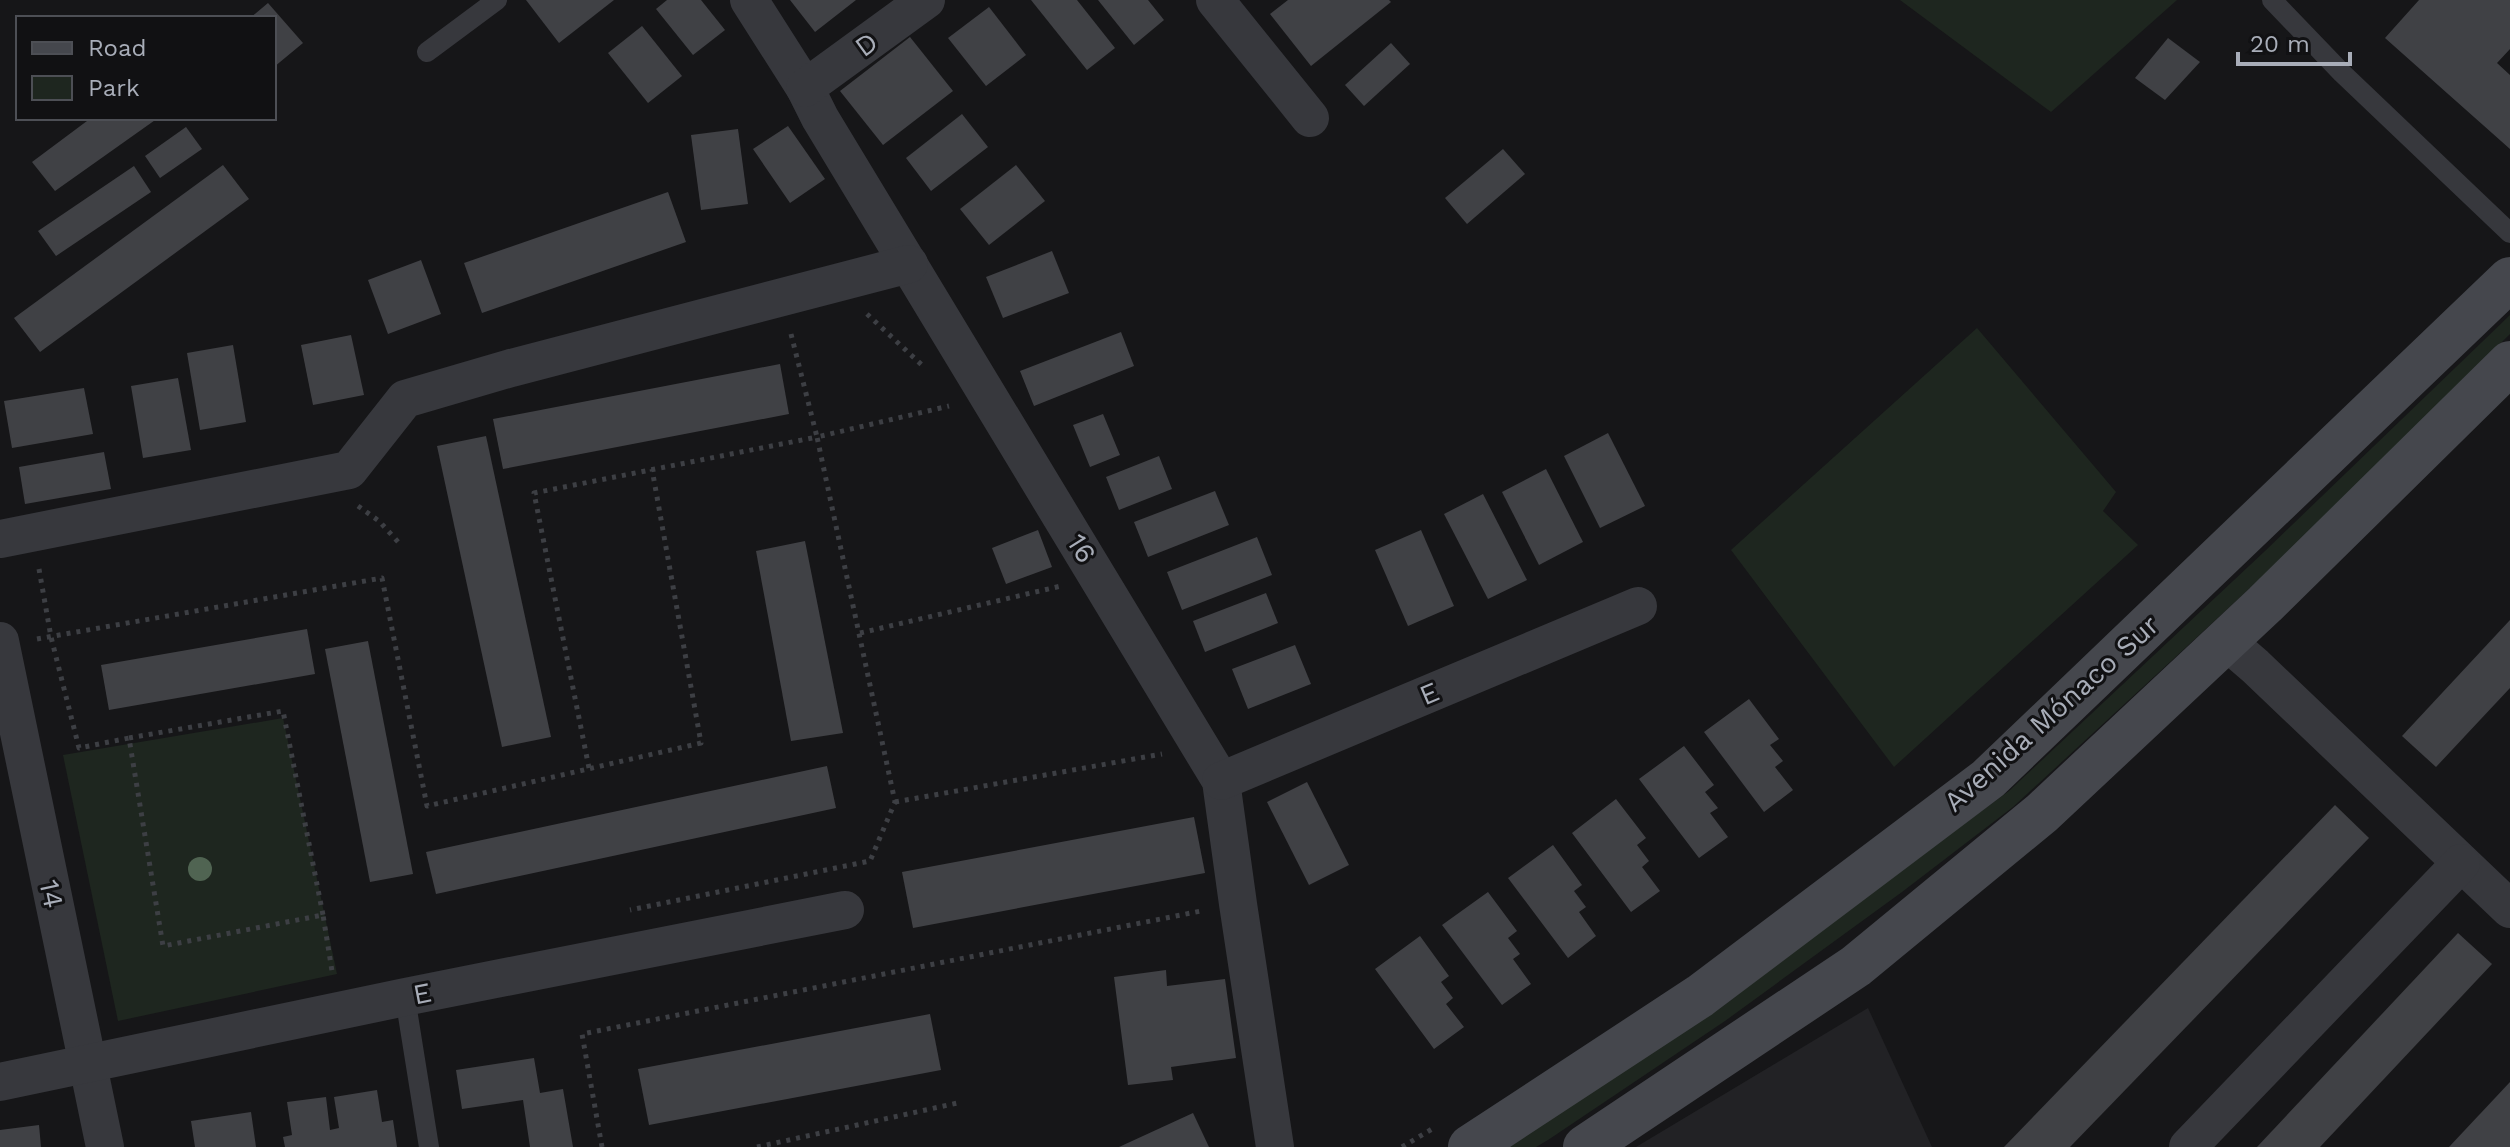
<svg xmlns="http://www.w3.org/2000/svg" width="2510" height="1147" font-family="'Work Sans',sans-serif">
  <rect width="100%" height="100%" fill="#161618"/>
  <!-- built -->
  <path fill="#222225" d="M 1868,1008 L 1932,1147 L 1636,1147 Z"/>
  <!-- green -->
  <g fill="#1e261f">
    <path d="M 1900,0 L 2177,0 L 2051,112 Z"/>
    <path d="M 2510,315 L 2510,334 L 2273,567 L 2013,807 L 1902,892 L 1725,1021 L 1548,1140 L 1536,1147 L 1502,1147 L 1719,1009 L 1892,876 L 2009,791 L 2265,551 Z"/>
    <path d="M 1977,328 L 2116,492 L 2103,511 L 2138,545 L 1894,767 L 1731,550 Z"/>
    <path d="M 283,718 L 337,974 L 118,1021 L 63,755 Z"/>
  </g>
  <!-- building -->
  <g fill="#404145">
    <path d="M 526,0 L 614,0 L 559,43 Z"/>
    <path d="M 667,0 L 701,0 L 725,30 L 693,55 L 656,9 Z"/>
    <path d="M 790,0 L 856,0 L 815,32 Z"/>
    <path d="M 1031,0 L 1077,0 L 1115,48 L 1087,70 Z"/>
    <path d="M 1098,0 L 1148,0 L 1164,20 L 1134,45 Z"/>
    <path d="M 1288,0 L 1389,0 L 1391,2 L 1311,66 L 1270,14 Z"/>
    <path d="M 2419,0 L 2510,0 L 2510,49 L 2497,63 L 2510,75 L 2510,149 L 2385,38 Z"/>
    <path d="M 268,3 L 303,43 L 274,67 L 274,18 L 250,18 Z"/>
    <path d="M 989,7 L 1026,55 L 986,86 L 948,38 Z"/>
    <path d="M 642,26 L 682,76 L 648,103 L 608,53 Z"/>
    <path d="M 910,37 L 953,91 L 883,145 L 840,91 Z"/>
    <path d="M 2168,38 L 2200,62 L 2165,100 L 2135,78 Z"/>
    <path d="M 1391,43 L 1410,64 L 1364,106 L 1345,85 Z"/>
    <path d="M 962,114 L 988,147 L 931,191 L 906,158 Z"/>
    <path d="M 91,118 L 158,118 L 55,191 L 32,162 Z"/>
    <path d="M 788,126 L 825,179 L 790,203 L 753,149 Z"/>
    <path d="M 186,127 L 202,149 L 160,178 L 145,156 Z"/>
    <path d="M 738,129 L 748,204 L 701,210 L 691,135 Z"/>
    <path d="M 1503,149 L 1525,174 L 1467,224 L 1445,198 Z"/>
    <path d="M 223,165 L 249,199 L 40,352 L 14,318 Z"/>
    <path d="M 1016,165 L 1045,201 L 989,245 L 960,209 Z"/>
    <path d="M 134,166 L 151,192 L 56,256 L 38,231 Z"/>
    <path d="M 668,192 L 686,242 L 482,313 L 464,263 Z"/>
    <path d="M 1052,251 L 1069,293 L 1003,318 L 986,277 Z"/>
    <path d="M 421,260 L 441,314 L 388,334 L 368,280 Z"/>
    <path d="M 1121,332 L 1134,366 L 1034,406 L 1020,371 Z"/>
    <path d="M 351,335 L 364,395 L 313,405 L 301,345 Z"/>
    <path d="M 233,345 L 246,422 L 200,430 L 187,353 Z"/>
    <path d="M 780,364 L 789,414 L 503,469 L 493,419 Z"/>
    <path d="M 178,378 L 191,450 L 143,458 L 131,386 Z"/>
    <path d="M 84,388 L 93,434 L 12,448 L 4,401 Z"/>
    <path d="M 1103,414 L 1120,455 L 1090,467 L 1073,425 Z"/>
    <path d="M 1608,433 L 1645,506 L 1600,528 L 1564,456 Z"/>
    <path d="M 486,436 L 551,737 L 502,747 L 437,446 Z"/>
    <path d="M 104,452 L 111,489 L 25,504 L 19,467 Z"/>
    <path d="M 1159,456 L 1172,489 L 1119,510 L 1106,477 Z"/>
    <path d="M 1546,469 L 1583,542 L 1539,565 L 1502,492 Z"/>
    <path d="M 1215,491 L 1229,525 L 1148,557 L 1134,522 Z"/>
    <path d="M 1483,494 L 1527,580 L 1488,599 L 1444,514 Z"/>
    <path d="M 1038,530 L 1052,567 L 1006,584 L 992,548 Z"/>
    <path d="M 1421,530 L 1454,606 L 1408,626 L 1375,550 Z"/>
    <path d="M 1257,537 L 1272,575 L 1182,610 L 1167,572 Z"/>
    <path d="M 805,541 L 843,733 L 791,741 L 756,551 Z"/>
    <path d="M 1266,593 L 1278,623 L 1205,652 L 1193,621 Z"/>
    <path d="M 2510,620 L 2510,688 L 2436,767 L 2402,736 Z"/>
    <path d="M 307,629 L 315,674 L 109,710 L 101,665 Z"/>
    <path d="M 368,641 L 413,874 L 370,882 L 325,649 Z"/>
    <path d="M 1295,645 L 1311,684 L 1248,709 L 1232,669 Z"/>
    <path d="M 1749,699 L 1779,739 L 1770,745 L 1783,761 L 1775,767 L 1793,790 L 1764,812 L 1704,732 Z"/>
    <path d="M 1684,746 L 1714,785 L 1705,792 L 1718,808 L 1710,813 L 1728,837 L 1699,858 L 1639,779 Z"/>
    <path d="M 827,766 L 836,808 L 436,894 L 426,852 Z"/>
    <path d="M 1307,782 L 1349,865 L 1309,885 L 1267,802 Z"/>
    <path d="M 1616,799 L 1646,838 L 1637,845 L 1649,861 L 1642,867 L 1660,891 L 1631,912 L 1572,833 Z"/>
    <path d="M 2335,805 L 2369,838 L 2070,1147 L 2004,1147 Z"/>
    <path d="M 1194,817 L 1205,873 L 913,928 L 902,872 Z"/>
    <path d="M 1553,845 L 1582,885 L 1574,891 L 1586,907 L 1579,912 L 1596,936 L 1568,958 L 1508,878 Z"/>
    <path d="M 1488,892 L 1517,931 L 1508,938 L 1520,954 L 1513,959 L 1531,984 L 1502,1005 L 1442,925 Z"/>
    <path d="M 2458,933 L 2492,964 L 2320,1147 L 2257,1147 Z"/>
    <path d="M 1420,936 L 1449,976 L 1441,982 L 1453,998 L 1446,1004 L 1464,1027 L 1434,1049 L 1375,969 Z"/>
    <path d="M 1166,970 L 1167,986 L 1225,979 L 1236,1058 L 1171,1067 L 1173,1080 L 1128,1085 L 1114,977 Z"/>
    <path d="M 930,1014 L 941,1070 L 649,1125 L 638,1069 Z"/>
    <path d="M 534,1058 L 540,1093 L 563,1089 L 573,1147 L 530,1147 L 523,1100 L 462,1109 L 456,1070 Z"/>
    <path d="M 2510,1082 L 2510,1147 L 2449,1147 Z"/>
    <path d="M 377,1090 L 382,1122 L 393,1120 L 397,1147 L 285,1147 L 283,1137 L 292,1135 L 287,1102 L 326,1097 L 330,1130 L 339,1128 L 334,1097 Z"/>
    <path d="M 251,1112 L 256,1147 L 195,1147 L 191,1121 Z"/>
    <path d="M 1193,1113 L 1209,1147 L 1119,1147 Z"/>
    <path d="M 39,1125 L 41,1147 L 0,1147 L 0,1130 Z"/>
  </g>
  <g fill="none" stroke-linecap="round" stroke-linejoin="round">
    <!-- path -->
    <g stroke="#3d3f44" stroke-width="5" stroke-dasharray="4 6" stroke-linecap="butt">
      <path d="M 867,314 L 924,367"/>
      <path d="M 791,334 L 817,437 L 949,406"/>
      <path d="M 358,506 L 379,521 L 400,544"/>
      <path d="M 39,569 L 51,637 L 79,748 L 129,738 L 163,946 L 323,915 L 332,971"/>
      <path d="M 860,633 L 1061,586"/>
      <path d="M 37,639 L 382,578 L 427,806 L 701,743 L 652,469"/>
      <path d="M 129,738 L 283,711 L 323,915"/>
      <path d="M 589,768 L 534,493 L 817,437 L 895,802 L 870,861 L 630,910"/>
      <path d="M 895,802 L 1162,754"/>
      <path d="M 602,1147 L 582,1034 L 1201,911"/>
      <path d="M 757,1147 L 962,1102"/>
      <path d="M 1402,1147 L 1432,1129"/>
    </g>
    <!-- service -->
    <g stroke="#37383d" stroke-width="20">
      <path d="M 2272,0 L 2342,73 L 2510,233"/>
      <path d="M 427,52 L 497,0"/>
      <path d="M 405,997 L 429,1147"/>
    </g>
    <!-- minor -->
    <g stroke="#37383d" stroke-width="38">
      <path d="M 749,0 L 805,88 L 820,118 L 1221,781 L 1238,904 L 1275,1147"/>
      <path d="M 1215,0 L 1310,118"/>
      <path d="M 805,88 L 926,0"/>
      <path d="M 0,539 L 349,470 L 405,399 L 511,368 L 909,264"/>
      <path d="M 0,641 L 105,1147"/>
      <path d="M 2226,641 L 2255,666 L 2510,909"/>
      <path d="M 1221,781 L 1638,606"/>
      <path d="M 0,1082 L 405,997 L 845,910"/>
      <path d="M 2188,1147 L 2461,863"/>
    </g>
    <!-- secondary -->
    <g stroke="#45474d" stroke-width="44">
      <path d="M 1470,1147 L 1700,996 L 1988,779 L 2510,279"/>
      <path d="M 1585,1147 L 1856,966 L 2042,813 L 2265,604 L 2510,363"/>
    </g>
  </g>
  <!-- trees -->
  <circle fill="#506452" cx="200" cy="869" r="12"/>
  <g text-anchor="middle" stroke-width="6" stroke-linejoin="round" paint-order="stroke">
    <!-- street labels -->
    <g font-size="28" fill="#a8adb8" stroke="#111113">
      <text transform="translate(866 44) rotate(-36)" y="10">D</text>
      <text transform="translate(1082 548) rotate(58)" y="10">16</text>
      <text transform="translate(1429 693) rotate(-23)" y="10">E</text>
      <text transform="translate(2051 713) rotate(-42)" y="10">Avenida Mónaco Sur</text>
      <text transform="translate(52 894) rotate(78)" y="10">14</text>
      <text transform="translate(422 993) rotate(-11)" y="10">E</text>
    </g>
  </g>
  <!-- legend -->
  <rect x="16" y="16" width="260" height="104" fill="#111113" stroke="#4d4f55" stroke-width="2"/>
  <rect x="32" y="42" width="40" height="12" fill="#45474d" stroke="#4d4f55" stroke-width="2"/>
  <text x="88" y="56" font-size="24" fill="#a8adb8">Road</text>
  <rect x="32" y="76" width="40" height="24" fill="#1e261f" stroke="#4d4f55" stroke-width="2"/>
  <text x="88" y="96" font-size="24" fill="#a8adb8">Park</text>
  <!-- scale -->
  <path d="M2238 52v12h112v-12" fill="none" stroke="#a8adb8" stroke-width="4"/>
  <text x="2250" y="52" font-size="24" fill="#a8adb8" stroke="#111113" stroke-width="6" paint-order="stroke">20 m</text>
</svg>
